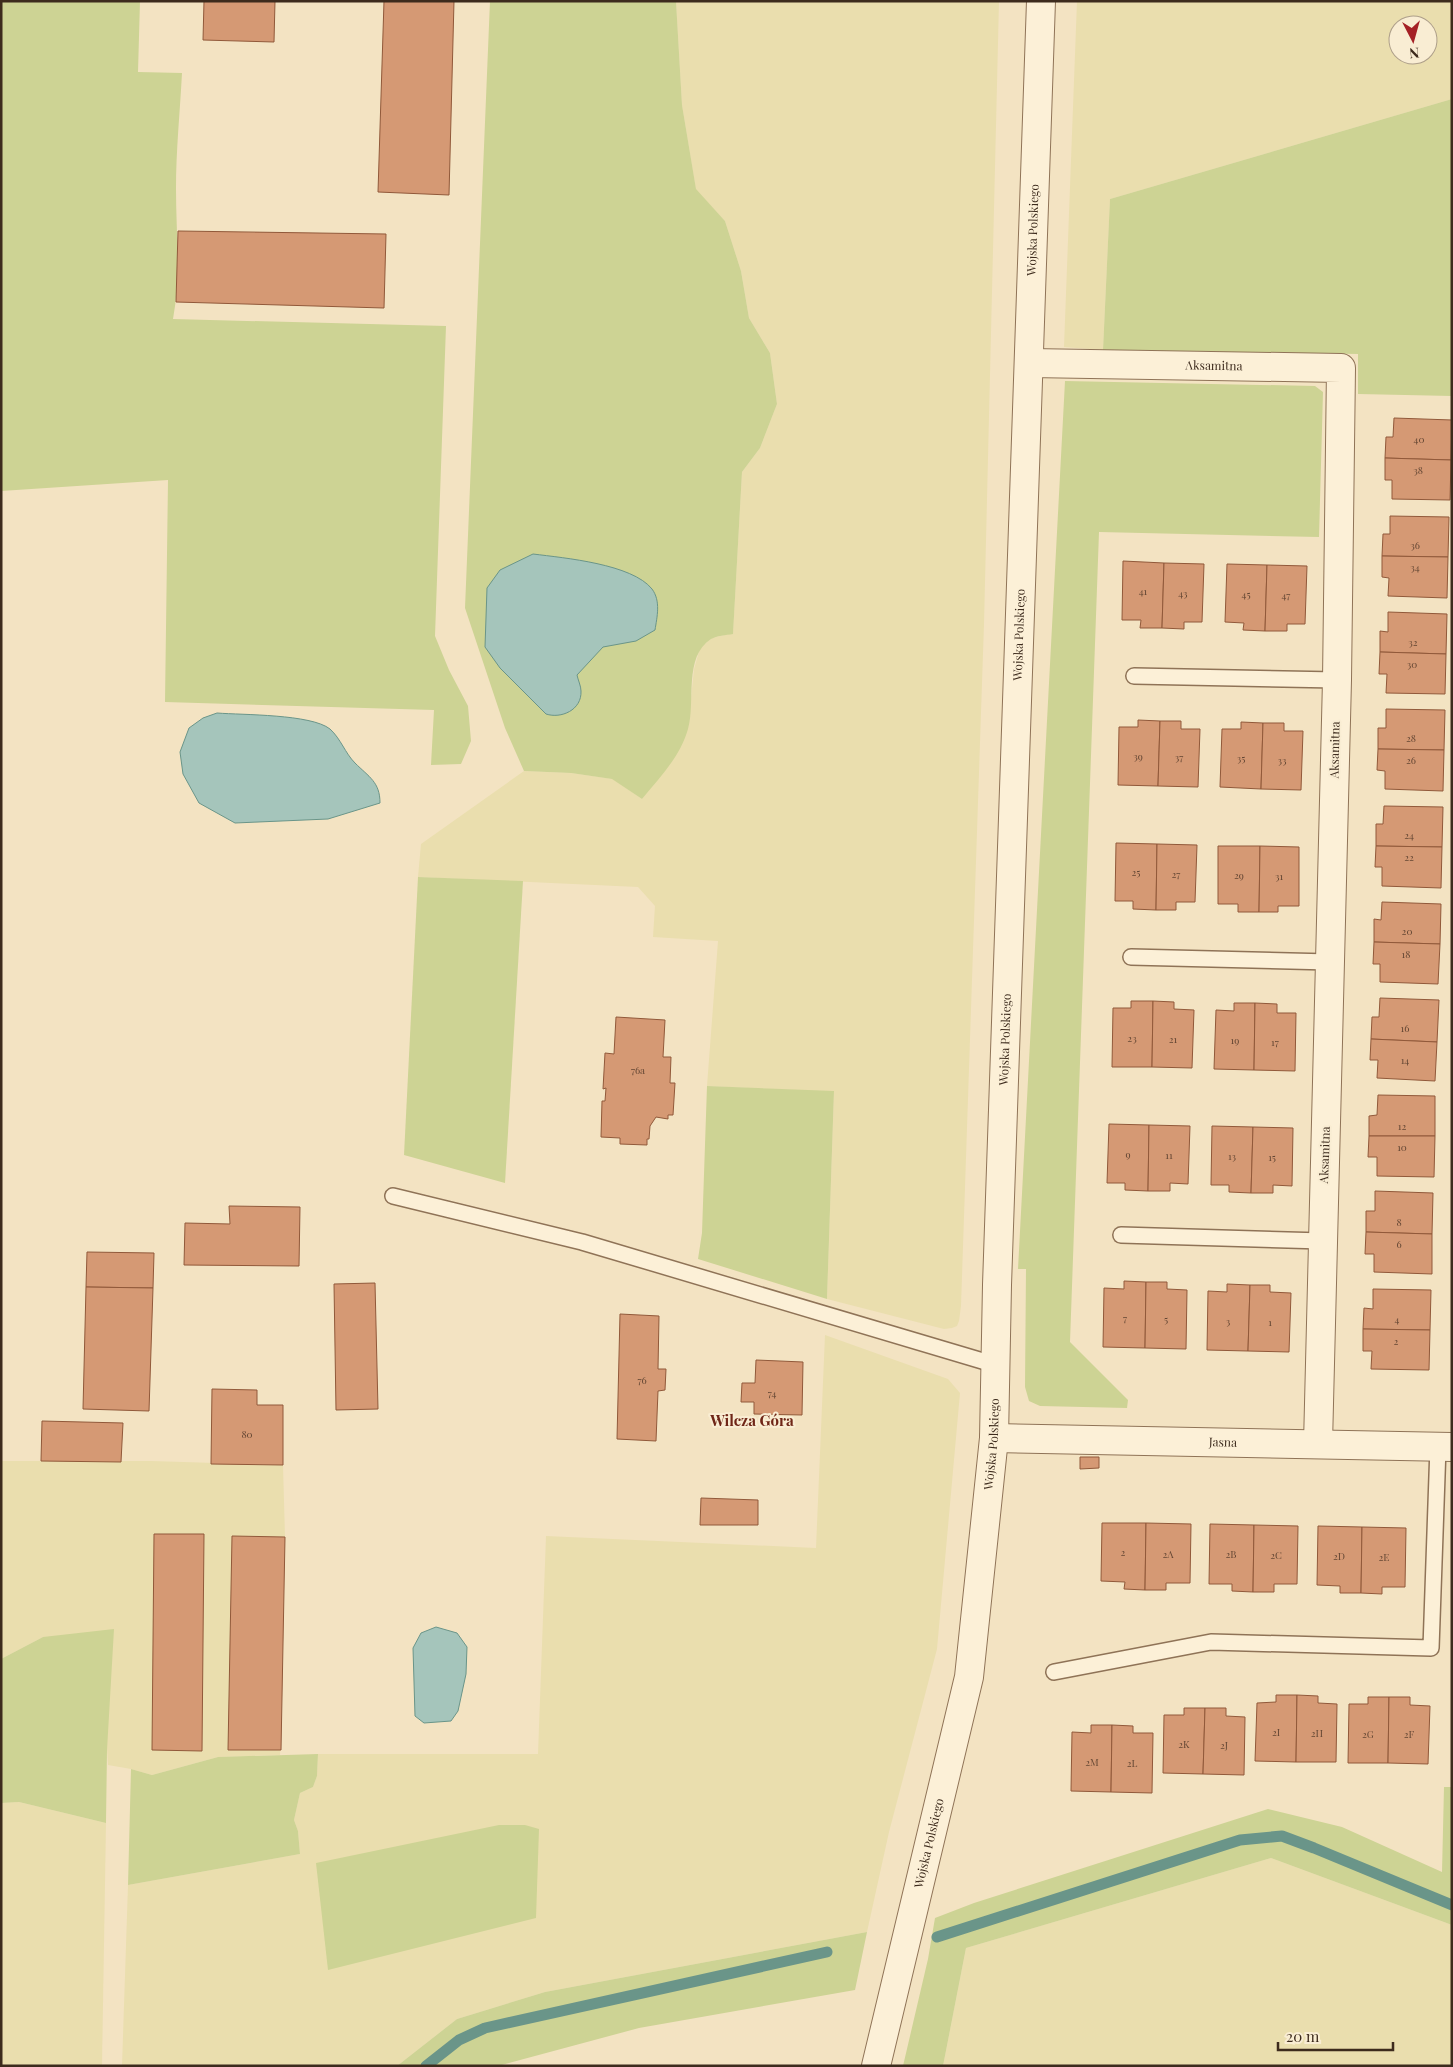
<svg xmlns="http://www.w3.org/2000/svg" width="1453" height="2067" font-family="'Playfair Display',serif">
  <rect width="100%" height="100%" fill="#f3e3c2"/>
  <!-- farmland -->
  <g fill="#eadeae" fill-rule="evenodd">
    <path d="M 676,1 L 999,1 L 984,624 L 961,1306 L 959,1321 L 957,1326 L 952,1328 L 944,1329 L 827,1299 L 834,1092 L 707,1086 L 718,941 L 653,937 L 655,906 L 638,887 L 418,877 L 421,844 L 524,771 L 571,773 L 613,779 L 642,799 L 688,728 L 694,669 L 700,648 L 712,638 L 733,633 L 742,472 L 760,448 L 777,404 L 770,353 L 749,318 L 741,271 L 725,221 L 696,190 L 682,105 Z"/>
    <path d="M 1077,1 L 1452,1 L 1452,99 L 1110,199 L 1103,350 L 1064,347 ZM 1398,25 L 1428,25 L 1428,55 L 1398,55 Z"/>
    <path d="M 825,1335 L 948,1379 L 960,1393 L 937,1649 L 889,1832 L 867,1932 L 545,1992 L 457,2019 L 397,2066 L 122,2066 L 128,1885 L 300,1854 L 298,1831 L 294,1820 L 300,1793 L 313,1787 L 317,1776 L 318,1754 L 538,1754 L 546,1536 L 816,1548 Z"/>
    <path d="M 1,1461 L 151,1461 L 283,1465 L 285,1537 L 280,1755 L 218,1757 L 152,1775 L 131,1769 L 108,1765 L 107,1750 L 43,1637 L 1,1659 Z"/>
    <path d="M 19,1802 L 106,1823 L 102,2066 L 1,2066 L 1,1803 Z"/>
    <path d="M 1271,1858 L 1452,1925 L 1452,2066 L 943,2066 L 966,1948 Z"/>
  </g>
  <!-- green -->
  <g fill="#cdd394">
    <path d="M 1,1 L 140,1 L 138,72 L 182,73 C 180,112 176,150 176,189 C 176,232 181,276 173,319 L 446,326 L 435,636 L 449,670 L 468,706 L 471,741 L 461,764 L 431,765 L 434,710 L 165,702 L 168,480 L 1,491 Z"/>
    <path d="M 490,1 L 676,1 L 682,105 L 696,189 L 725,221 L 741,271 L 749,318 L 770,353 L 777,404 L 760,448 L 742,472 L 733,634 C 726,635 717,636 711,639 C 683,657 696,702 688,729 C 680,757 660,777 642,799 L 612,779 L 571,773 L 524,771 L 505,728 L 465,608 Z"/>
    <path d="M 1452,99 L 1452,396 L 1358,394 L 1358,354 L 1103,350 L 1110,199 Z"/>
    <path d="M 1065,381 L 1315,386 L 1323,392 L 1319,537 L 1099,532 L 1070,1342 L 1128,1400 L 1127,1408 L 1040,1406 L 1029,1401 L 1025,1387 L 1026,1269 L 1018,1269 Z"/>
    <path d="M 418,877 L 523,881 L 505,1183 L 404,1155 Z"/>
    <path d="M 707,1086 L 834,1091 L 827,1299 L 698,1259 L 702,1233 Z"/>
    <path d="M 114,1629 L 107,1750 L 106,1823 L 19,1802 L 1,1803 L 1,1659 L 43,1637 Z"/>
    <path d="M 318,1754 L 317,1776 L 313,1787 L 300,1793 L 294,1820 L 298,1831 L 300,1854 L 128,1885 L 131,1769 L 152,1775 L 218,1757 Z"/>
    <path d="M 1444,1787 L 1452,1787 L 1452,1925 L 1271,1858 L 966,1948 L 943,2066 L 903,2066 L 928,1959 L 935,1918 L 974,1903 L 1268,1809 L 1342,1827 L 1442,1872 Z"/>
    <path d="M 499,1825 L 525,1825 L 539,1829 L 536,1918 L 328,1970 L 316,1863 Z"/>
    <path d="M 867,1932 L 855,1990 L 639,2028 L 498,2066 L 397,2066 L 457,2019 L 545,1992 Z"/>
  </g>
  <!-- water -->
  <g fill="#a5c5bb" stroke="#6a9589">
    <path d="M 533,554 C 565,558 632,564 652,589 C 661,601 657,617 655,630 L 636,641 L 603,647 L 577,675 C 578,680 581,686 581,691 C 582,710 561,719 546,714 L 500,668 L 485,647 L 487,588 L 500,570 Z"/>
    <path d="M 217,713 C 243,715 311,714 330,729 C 341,739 345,753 355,763 C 369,777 380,782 380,803 L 328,819 L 235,823 L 199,803 L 183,774 L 180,752 L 189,728 L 203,718 Z"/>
    <path d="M 436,1627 L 457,1633 L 467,1647 L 466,1674 L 458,1711 L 451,1721 L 424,1723 L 415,1716 L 413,1648 L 421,1633 Z"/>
  </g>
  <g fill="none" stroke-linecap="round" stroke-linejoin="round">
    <!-- stream -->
    <g stroke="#6a9589" stroke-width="11">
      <path d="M 937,1937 L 1240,1840 L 1282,1836 L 1314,1848 L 1452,1905"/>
      <path d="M 426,2066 L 459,2040 L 485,2028 L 827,1952"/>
    </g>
  </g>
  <!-- building -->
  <g fill="#d59974" stroke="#91593a">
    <path d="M 204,1 L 275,1 L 274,42 L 203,40 Z"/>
    <path d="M 384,1 L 454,1 L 449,195 L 378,192 Z"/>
    <path d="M 178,231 L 386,234 L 384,308 L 176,302 Z"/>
    <path d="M 1394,418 L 1452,420 L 1451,460 L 1385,458 L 1386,437 L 1393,437 Z"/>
    <path d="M 1385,458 L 1451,460 L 1450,500 L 1392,499 L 1392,480 L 1385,480 Z"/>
    <path d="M 1390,516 L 1449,517 L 1448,557 L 1382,556 L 1383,534 L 1390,534 Z"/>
    <path d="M 1382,556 L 1448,557 L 1447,598 L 1388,596 L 1389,578 L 1382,577 Z"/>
    <path d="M 1123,561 L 1164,563 L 1162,628 L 1140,628 L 1141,620 L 1122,620 Z"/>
    <path d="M 1164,563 L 1204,564 L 1202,622 L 1184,622 L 1184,629 L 1162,628 Z"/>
    <path d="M 1227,564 L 1267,565 L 1265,631 L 1243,630 L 1244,623 L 1225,622 Z"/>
    <path d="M 1267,565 L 1307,566 L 1305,624 L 1287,624 L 1287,631 L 1265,631 Z"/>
    <path d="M 1388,612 L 1447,614 L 1446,654 L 1380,652 L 1380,631 L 1388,632 Z"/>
    <path d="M 1380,652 L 1446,654 L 1445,694 L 1386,693 L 1387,674 L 1379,674 Z"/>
    <path d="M 1386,709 L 1445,710 L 1444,750 L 1378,749 L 1378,728 L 1386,728 Z"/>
    <path d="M 1138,720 L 1160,721 L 1158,786 L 1118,785 L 1119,727 L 1138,727 Z"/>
    <path d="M 1160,721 L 1181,721 L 1181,729 L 1200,729 L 1198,787 L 1158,786 Z"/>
    <path d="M 1241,722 L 1263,723 L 1261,789 L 1220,787 L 1222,729 L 1241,729 Z"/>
    <path d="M 1263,723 L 1284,723 L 1284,731 L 1303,731 L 1301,790 L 1261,789 Z"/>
    <path d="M 1378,749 L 1444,750 L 1443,791 L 1385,789 L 1385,771 L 1377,770 Z"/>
    <path d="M 1384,806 L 1443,807 L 1442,847 L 1376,846 L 1376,824 L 1383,824 Z"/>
    <path d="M 1116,843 L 1157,844 L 1156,910 L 1133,909 L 1133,901 L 1115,901 Z"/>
    <path d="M 1157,844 L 1197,845 L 1195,902 L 1176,902 L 1176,910 L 1156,910 Z"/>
    <path d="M 1218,846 L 1260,846 L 1259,912 L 1238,912 L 1238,904 L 1218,904 Z"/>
    <path d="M 1260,846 L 1299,847 L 1299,906 L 1278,906 L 1278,912 L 1259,912 Z"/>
    <path d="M 1376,846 L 1442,847 L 1441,888 L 1382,886 L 1382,867 L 1375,867 Z"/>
    <path d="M 1382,902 L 1441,904 L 1440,944 L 1374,942 L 1374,919 L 1381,920 Z"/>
    <path d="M 1374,942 L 1440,944 L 1438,984 L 1380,982 L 1380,964 L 1373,964 Z"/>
    <path d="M 1380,998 L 1439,1000 L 1437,1042 L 1371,1039 L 1372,1017 L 1379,1017 Z"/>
    <path d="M 1131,1001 L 1153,1001 L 1152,1067 L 1112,1067 L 1113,1008 L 1131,1008 Z"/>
    <path d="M 1153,1001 L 1174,1002 L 1174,1009 L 1194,1010 L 1192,1068 L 1152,1067 Z"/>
    <path d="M 1234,1003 L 1255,1003 L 1254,1070 L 1214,1069 L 1216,1010 L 1234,1011 Z"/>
    <path d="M 1255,1003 L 1277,1004 L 1277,1013 L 1296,1013 L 1295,1071 L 1254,1070 Z"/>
    <path d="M 616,1017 L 665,1020 L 663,1057 L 671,1057 L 670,1083 L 675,1083 L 673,1115 L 668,1115 L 668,1119 L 656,1117 L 650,1126 L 649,1139 L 647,1139 L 647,1145 L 620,1144 L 620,1138 L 601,1137 L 602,1101 L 605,1101 L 606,1088 L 603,1089 L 605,1053 L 614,1054 Z"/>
    <path d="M 1371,1039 L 1437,1042 L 1435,1081 L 1377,1078 L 1378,1060 L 1370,1060 Z"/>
    <path d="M 1378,1095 L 1435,1096 L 1435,1136 L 1369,1136 L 1369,1116 L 1377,1115 Z"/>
    <path d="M 1109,1124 L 1149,1125 L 1148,1191 L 1125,1190 L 1125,1183 L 1107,1183 Z"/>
    <path d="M 1149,1125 L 1190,1126 L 1188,1184 L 1170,1183 L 1170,1191 L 1148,1191 Z"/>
    <path d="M 1212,1126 L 1253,1127 L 1251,1193 L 1229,1192 L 1229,1185 L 1211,1185 Z"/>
    <path d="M 1253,1127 L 1293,1128 L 1292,1186 L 1273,1185 L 1273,1193 L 1251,1193 Z"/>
    <path d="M 1369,1136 L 1435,1136 L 1434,1177 L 1377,1176 L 1377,1157 L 1368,1157 Z"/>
    <path d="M 1375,1191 L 1433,1193 L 1432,1234 L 1366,1232 L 1366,1211 L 1375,1211 Z"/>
    <path d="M 229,1206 L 300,1207 L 299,1266 L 184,1265 L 185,1223 L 230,1224 Z"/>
    <path d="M 1366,1232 L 1432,1234 L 1432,1274 L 1374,1272 L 1374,1254 L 1365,1254 Z"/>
    <path d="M 87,1252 L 154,1253 L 153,1288 L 86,1287 Z"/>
    <path d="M 1124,1281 L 1146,1282 L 1145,1348 L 1103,1347 L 1104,1288 L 1124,1289 Z"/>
    <path d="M 1146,1282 L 1167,1282 L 1167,1289 L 1187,1290 L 1186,1349 L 1145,1348 Z"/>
    <path d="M 375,1283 L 378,1409 L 336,1410 L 334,1284 Z"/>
    <path d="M 1227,1284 L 1250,1285 L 1248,1351 L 1207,1350 L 1208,1291 L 1227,1292 Z"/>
    <path d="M 1250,1285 L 1270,1285 L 1270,1292 L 1291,1293 L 1289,1352 L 1248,1351 Z"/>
    <path d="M 86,1287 L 153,1288 L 149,1411 L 83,1409 Z"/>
    <path d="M 1373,1289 L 1431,1290 L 1430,1330 L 1363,1329 L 1364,1308 L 1373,1309 Z"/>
    <path d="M 620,1314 L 659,1316 L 658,1369 L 666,1369 L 665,1390 L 658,1391 L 656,1441 L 617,1439 Z"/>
    <path d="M 1363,1329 L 1430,1330 L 1429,1370 L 1371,1369 L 1372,1351 L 1363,1351 Z"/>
    <path d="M 756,1360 L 803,1362 L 802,1415 L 754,1414 L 754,1402 L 741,1402 L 742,1383 L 755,1383 Z"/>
    <path d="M 212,1389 L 257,1390 L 257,1405 L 283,1405 L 283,1465 L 211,1464 Z"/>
    <path d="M 42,1421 L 123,1423 L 121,1462 L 41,1461 Z"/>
    <path d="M 1080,1457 L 1099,1457 L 1099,1468 L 1080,1469 Z"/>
    <path d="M 701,1498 L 758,1500 L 758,1525 L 700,1525 Z"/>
    <path d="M 1102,1523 L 1146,1523 L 1145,1590 L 1124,1589 L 1125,1582 L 1101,1581 Z"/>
    <path d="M 1146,1523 L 1191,1524 L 1190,1583 L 1166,1583 L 1166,1590 L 1145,1590 Z"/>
    <path d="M 1210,1524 L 1254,1525 L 1253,1592 L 1232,1591 L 1232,1584 L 1209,1584 Z"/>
    <path d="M 1254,1525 L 1298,1526 L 1297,1584 L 1274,1584 L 1274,1592 L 1253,1592 Z"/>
    <path d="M 1318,1526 L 1362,1527 L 1361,1593 L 1340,1593 L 1340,1586 L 1317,1585 Z"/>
    <path d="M 1362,1527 L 1406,1528 L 1405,1587 L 1382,1587 L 1382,1594 L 1361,1593 Z"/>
    <path d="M 154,1534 L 204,1534 L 202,1751 L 152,1750 Z"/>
    <path d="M 232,1536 L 285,1537 L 281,1750 L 228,1750 Z"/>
    <path d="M 1276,1695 L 1297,1695 L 1296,1762 L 1255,1761 L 1257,1703 L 1276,1702 Z"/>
    <path d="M 1297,1695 L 1318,1696 L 1318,1703 L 1337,1704 L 1336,1762 L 1296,1762 Z"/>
    <path d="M 1368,1697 L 1389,1697 L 1388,1763 L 1348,1763 L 1349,1704 L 1368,1704 Z"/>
    <path d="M 1389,1697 L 1410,1697 L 1410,1705 L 1430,1706 L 1428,1764 L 1388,1763 Z"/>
    <path d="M 1184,1708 L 1205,1708 L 1203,1774 L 1163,1773 L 1164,1715 L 1184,1715 Z"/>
    <path d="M 1205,1708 L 1226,1708 L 1226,1716 L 1245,1717 L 1244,1775 L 1203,1774 Z"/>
    <path d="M 1091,1725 L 1112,1725 L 1111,1792 L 1071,1791 L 1072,1732 L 1091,1733 Z"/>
    <path d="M 1112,1725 L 1133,1726 L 1133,1733 L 1153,1733 L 1152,1793 L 1111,1792 Z"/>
  </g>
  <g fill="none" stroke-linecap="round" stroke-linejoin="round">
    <defs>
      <g id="service">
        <path d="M 1134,676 L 1337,680"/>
        <path d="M 1131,957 L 1330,962"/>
        <path d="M 393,1196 L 582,1242 L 996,1365"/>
        <path d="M 1121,1235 L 1323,1241"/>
        <path d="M 1054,1672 L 1211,1642 L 1431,1648 L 1438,1447"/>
      </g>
      <g id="minor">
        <path id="s1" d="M 1030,363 L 1341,368 L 1337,680 L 1318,1444"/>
        <path id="s2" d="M 994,1438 L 1452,1447"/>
      </g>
      <g id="tertiary">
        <path id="s3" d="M 876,2066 L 969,1677 L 994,1438 L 997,1285 L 1041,1"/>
      </g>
    </defs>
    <!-- service casing -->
    <use href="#service" stroke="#8f7357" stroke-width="18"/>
    <!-- minor casing -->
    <use href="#minor" stroke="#8f7357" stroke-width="30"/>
    <!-- tertiary casing -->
    <use href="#tertiary" stroke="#8f7357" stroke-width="30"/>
    <!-- service -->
    <use href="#service" stroke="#fcf0d7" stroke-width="15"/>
    <!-- minor -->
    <use href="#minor" stroke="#fcf0d7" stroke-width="28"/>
    <!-- tertiary -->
    <use href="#tertiary" stroke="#fcf0d7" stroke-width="28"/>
  </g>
  <g text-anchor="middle" stroke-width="4" stroke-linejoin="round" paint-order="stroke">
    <!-- number labels -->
    <g font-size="10" fill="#634633">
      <text x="1419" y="443">40</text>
      <text x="1418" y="474">38</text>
      <text x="1415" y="549">36</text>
      <text x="1415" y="571">34</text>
      <text x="1143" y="595">41</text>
      <text x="1183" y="597">43</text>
      <text x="1246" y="598">45</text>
      <text x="1286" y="599">47</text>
      <text x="1413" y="646">32</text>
      <text x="1412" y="668">30</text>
      <text x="1411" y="742">28</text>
      <text x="1138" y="760">39</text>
      <text x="1179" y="761">37</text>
      <text x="1241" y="762">35</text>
      <text x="1282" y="764">33</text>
      <text x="1411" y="764">26</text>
      <text x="1409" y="839">24</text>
      <text x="1409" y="861">22</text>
      <text x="1136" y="876">25</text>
      <text x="1176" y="878">27</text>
      <text x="1239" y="879">29</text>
      <text x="1279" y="880">31</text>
      <text x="1407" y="935">20</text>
      <text x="1406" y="958">18</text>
      <text x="1405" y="1032">16</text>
      <text x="1132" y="1042">23</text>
      <text x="1173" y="1043">21</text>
      <text x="1235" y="1044">19</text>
      <text x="1275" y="1046">17</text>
      <text x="1405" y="1064">14</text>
      <text x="638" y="1074">76a</text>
      <text x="1402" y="1130">12</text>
      <text x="1402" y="1151">10</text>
      <text x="1128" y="1158">9</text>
      <text x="1169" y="1159">11</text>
      <text x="1232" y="1160">13</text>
      <text x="1272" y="1161">15</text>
      <text x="1399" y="1226">8</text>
      <text x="1399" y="1248">6</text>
      <text x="1125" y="1322">7</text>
      <text x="1166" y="1323">5</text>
      <text x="1397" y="1323">4</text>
      <text x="1228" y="1325">3</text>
      <text x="1270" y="1326">1</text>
      <text x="1396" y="1345">2</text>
      <text x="642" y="1384">76</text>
      <text x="772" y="1397">74</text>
      <text x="247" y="1438">80</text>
      <text x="1123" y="1556">2</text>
      <text x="1168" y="1558">2A</text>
      <text x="1231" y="1558">2B</text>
      <text x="1276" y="1559">2C</text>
      <text x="1339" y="1560">2D</text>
      <text x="1384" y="1561">2E</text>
      <text x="1276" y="1736">2I</text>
      <text x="1317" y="1737">2H</text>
      <text x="1368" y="1738">2G</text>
      <text x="1409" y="1738">2F</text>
      <text x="1184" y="1748">2K</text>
      <text x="1224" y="1749">2J</text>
      <text x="1092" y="1766">2M</text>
      <text x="1132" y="1767">2L</text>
    </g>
    <!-- street labels -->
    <g font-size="12" fill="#3d2b1d" stroke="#f9edd3">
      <text dy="4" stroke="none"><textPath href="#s3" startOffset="1849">Wojska Polskiego</textPath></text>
      <text dy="4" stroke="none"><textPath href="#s1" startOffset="184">Aksamitna</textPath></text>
      <text dy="4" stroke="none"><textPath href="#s3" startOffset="1444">Wojska Polskiego</textPath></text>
      <text transform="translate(1335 750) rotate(-89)" y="4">Aksamitna</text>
      <text dy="4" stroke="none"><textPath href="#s3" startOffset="1039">Wojska Polskiego</textPath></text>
      <text transform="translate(1325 1155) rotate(-88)" y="4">Aksamitna</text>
      <text dy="4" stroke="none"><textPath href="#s2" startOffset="229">Jasna</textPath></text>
      <text dy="4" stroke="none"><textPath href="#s3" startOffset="634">Wojska Polskiego</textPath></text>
      <text dy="4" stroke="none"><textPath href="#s3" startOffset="229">Wojska Polskiego</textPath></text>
    </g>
    <!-- quarter labels -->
    <g font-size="15" font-weight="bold" fill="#6f2617" stroke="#f9edd3">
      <text x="752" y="1426">Wilcza Góra</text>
    </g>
  </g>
  <!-- border -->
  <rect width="1453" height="2067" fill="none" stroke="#3d2b1d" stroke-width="5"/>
  <!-- north arrow -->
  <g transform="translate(1413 40) rotate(174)"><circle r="24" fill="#f9edd3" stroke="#ae9f8a"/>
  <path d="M0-4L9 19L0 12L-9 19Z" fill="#a52025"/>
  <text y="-8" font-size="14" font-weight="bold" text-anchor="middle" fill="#3d2b1d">N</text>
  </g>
  <!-- scale -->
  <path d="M1278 2042v8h115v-8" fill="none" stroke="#3d2b1d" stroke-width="2.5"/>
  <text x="1286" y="2042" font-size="15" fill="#3d2b1d" stroke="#f9edd3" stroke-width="4" paint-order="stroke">20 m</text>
</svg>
